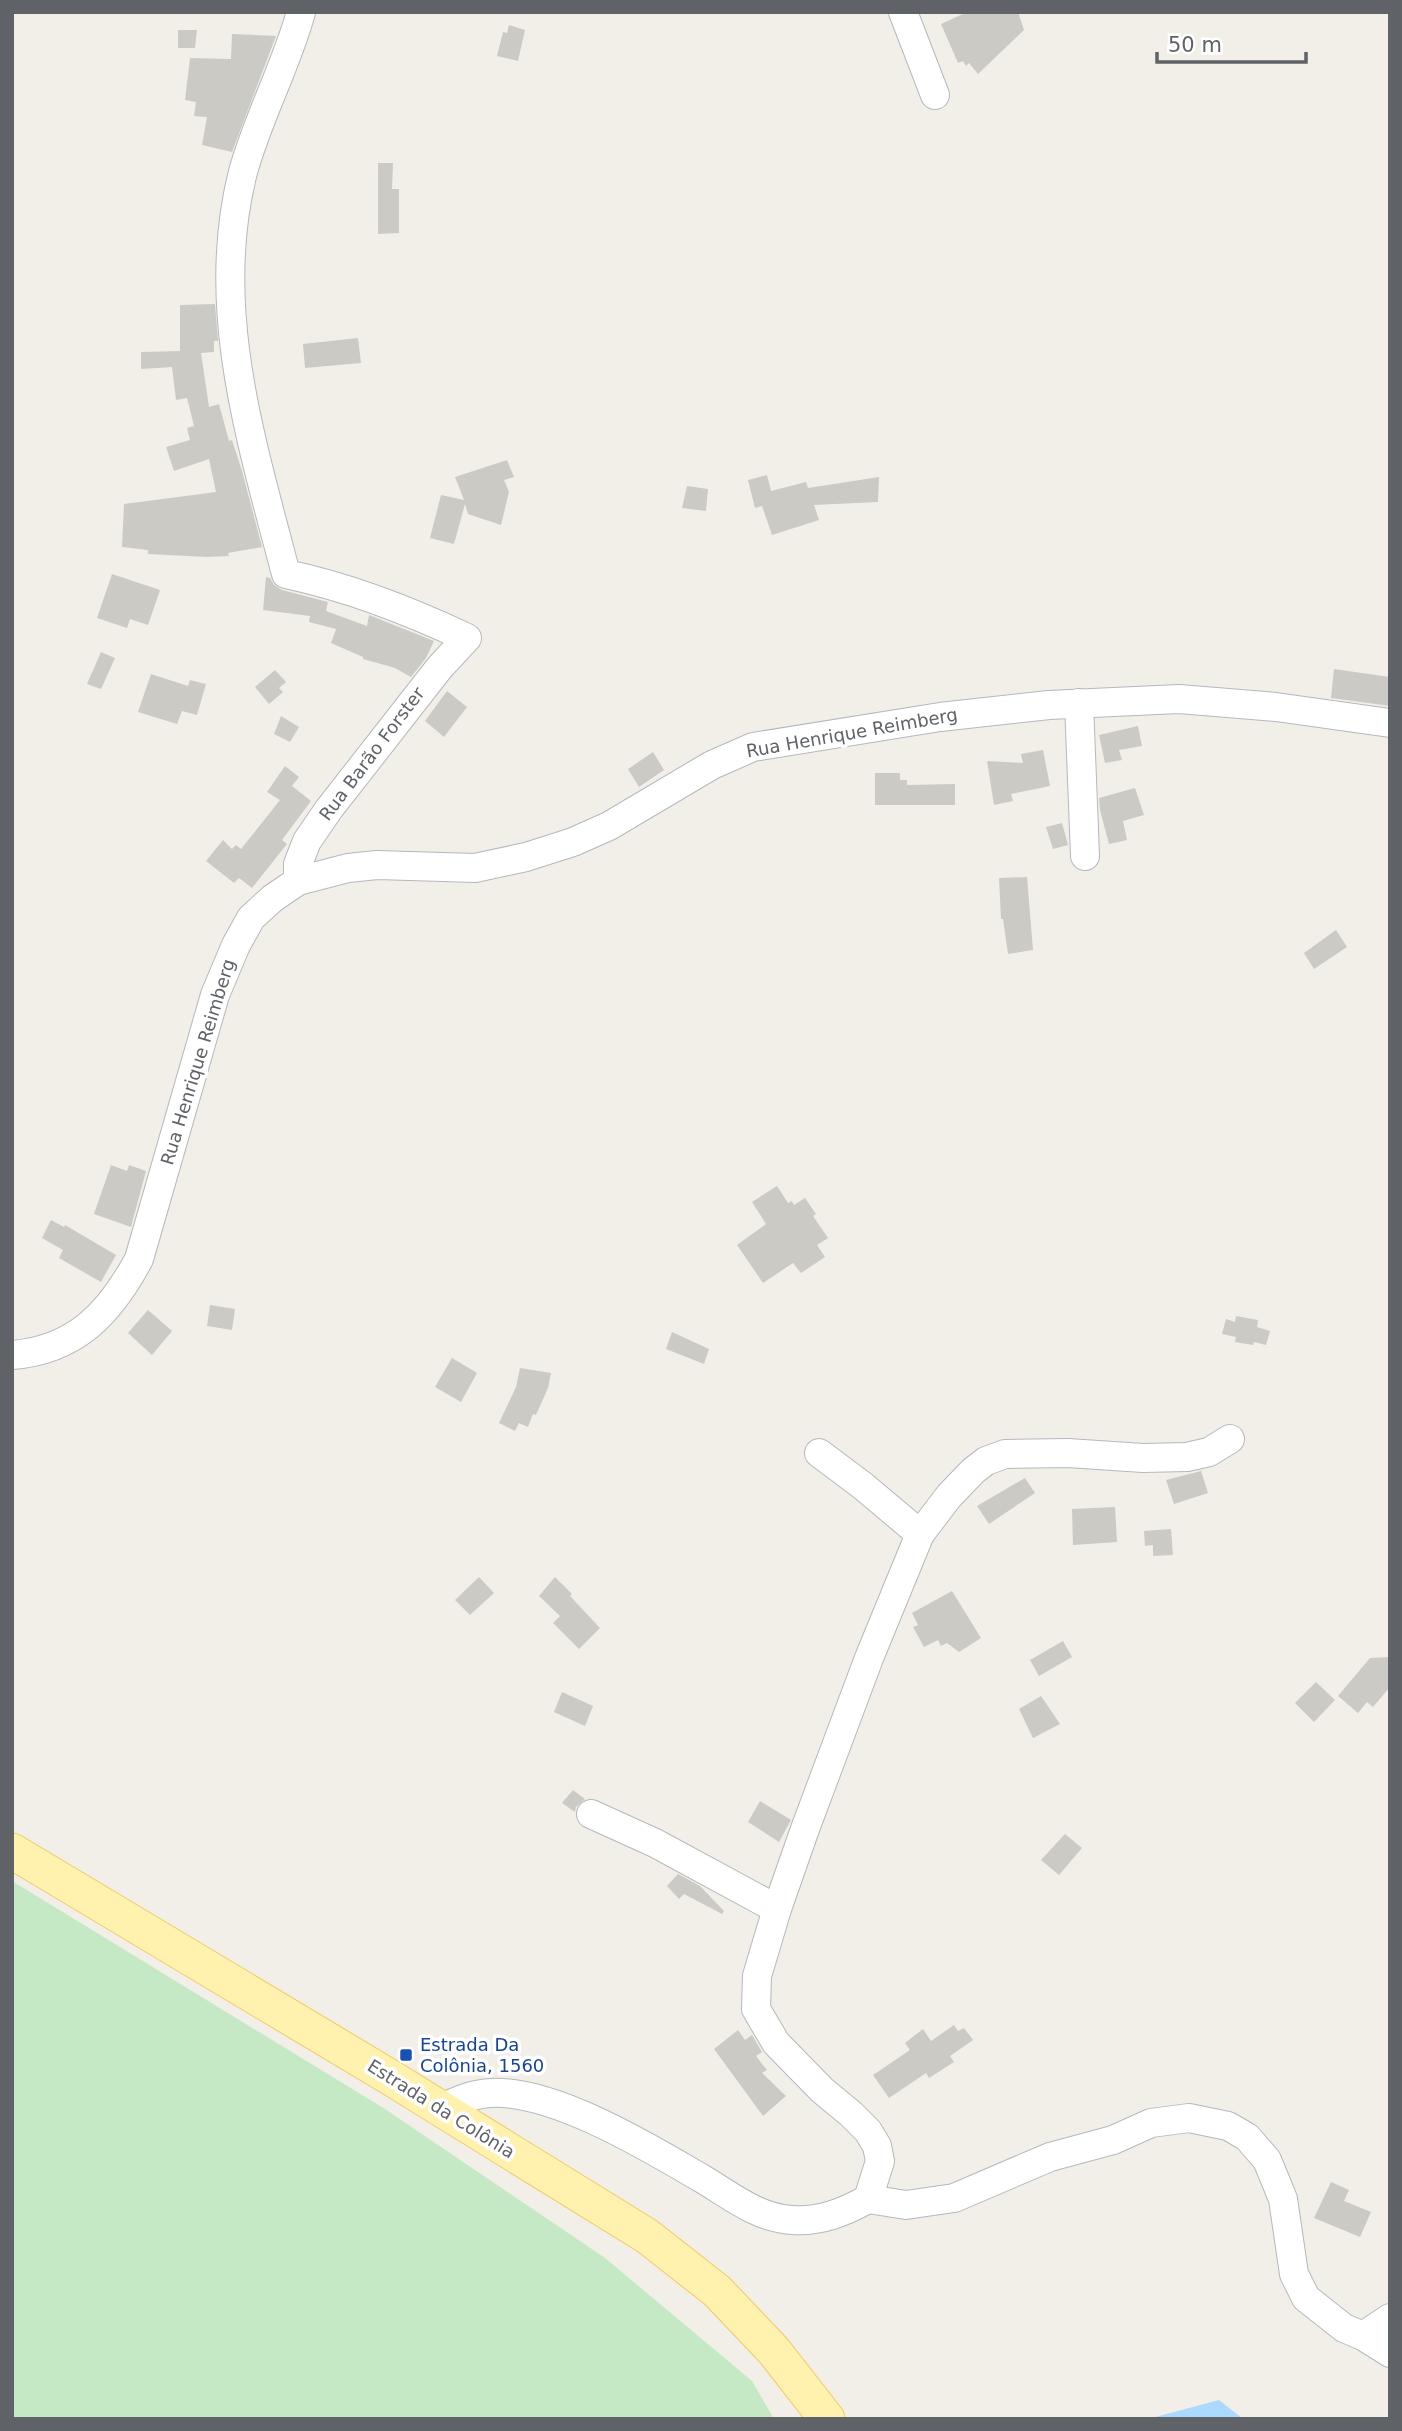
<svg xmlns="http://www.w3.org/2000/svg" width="1402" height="2431" font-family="'DejaVu Sans',sans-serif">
  <rect width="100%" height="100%" fill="#f1efe8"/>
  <!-- green -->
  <path fill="#c5e8c5" d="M 12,1881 L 385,2109 L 605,2258 L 752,2381 L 774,2419 L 12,2419 Z"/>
  <!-- water -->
  <path fill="#aadaff" d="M 1219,2400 L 1243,2419 L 1148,2419 Z"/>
  <!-- building -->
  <g fill="#cccac5">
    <path d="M 967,12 L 1018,12 L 1024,30 L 978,74 L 969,63 L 966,66 L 963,61 L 958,63 L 941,24 Z"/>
    <path d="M 509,25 L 525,30 L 518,61 L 497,56 L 503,32 L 507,33 Z"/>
    <path d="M 178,30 L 197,30 L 195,48 L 178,48 Z"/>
    <path d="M 232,34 L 276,36 L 232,152 L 202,145 L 207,117 L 194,116 L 196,102 L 185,100 L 190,58 L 231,59 Z"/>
    <path d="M 378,163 L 393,163 L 392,189 L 399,189 L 399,233 L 378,234 Z"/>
    <path d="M 215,304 L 218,341 L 214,341 L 214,352 L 201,353 L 209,407 L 219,404 L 229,441 L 232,440 L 242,471 L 262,547 L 228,553 L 229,556 L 207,557 L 148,554 L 148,550 L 122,547 L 124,504 L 216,492 L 209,459 L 174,471 L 166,447 L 190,440 L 187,428 L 194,426 L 187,398 L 176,400 L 172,367 L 141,369 L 141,352 L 180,351 L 180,305 Z"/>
    <path d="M 358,338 L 361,363 L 305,368 L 303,344 Z"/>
    <path d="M 507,460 L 514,477 L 504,480 L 509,492 L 501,525 L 468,514 L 465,504 L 454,544 L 430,538 L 441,495 L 464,500 L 455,477 Z"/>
    <path d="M 767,475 L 771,491 L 806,482 L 808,488 L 879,477 L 878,502 L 814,505 L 819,520 L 772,535 L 762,506 L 755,508 L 748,480 Z"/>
    <path d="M 687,486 L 708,489 L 706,511 L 682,508 Z"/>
    <path d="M 112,574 L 160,590 L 148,625 L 130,619 L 127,628 L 97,618 Z"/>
    <path d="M 266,577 L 270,578 L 274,585 L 282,590 L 328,602 L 326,611 L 367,626 L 369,615 L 434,641 L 426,658 L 411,677 L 395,668 L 363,659 L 363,657 L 331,643 L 336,629 L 309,622 L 310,616 L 263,610 Z"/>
    <path d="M 101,652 L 115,658 L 101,689 L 87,684 Z"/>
    <path d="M 1334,669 L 1390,677 L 1390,706 L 1331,698 Z"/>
    <path d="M 275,670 L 286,682 L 279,688 L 283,692 L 269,704 L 255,687 Z"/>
    <path d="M 151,674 L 188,686 L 190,680 L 206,684 L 197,715 L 182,711 L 177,724 L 138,712 Z"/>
    <path d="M 447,691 L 467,707 L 444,737 L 425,721 Z"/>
    <path d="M 281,716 L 299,727 L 290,742 L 274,734 Z"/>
    <path d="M 1138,726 L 1142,746 L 1119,750 L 1122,760 L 1105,763 L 1099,735 Z"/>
    <path d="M 1043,750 L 1050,786 L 1011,794 L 1013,801 L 994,805 L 987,761 L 1023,763 L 1021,754 Z"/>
    <path d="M 653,752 L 664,770 L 639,787 L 628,769 Z"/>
    <path d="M 285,766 L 299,777 L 292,786 L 311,801 L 282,840 L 287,844 L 252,888 L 239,878 L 234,883 L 206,861 L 223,840 L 232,849 L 236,845 L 241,849 L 280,800 L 267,792 Z"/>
    <path d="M 875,773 L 900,773 L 900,780 L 907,780 L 907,785 L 955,784 L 955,805 L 875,805 Z"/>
    <path d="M 1135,788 L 1144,815 L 1123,821 L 1127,840 L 1109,844 L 1100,810 L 1099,798 Z"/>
    <path d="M 1062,823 L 1068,845 L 1053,849 L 1046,827 Z"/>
    <path d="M 1027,877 L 1033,950 L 1008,954 L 1003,919 L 1001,919 L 999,878 Z"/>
    <path d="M 1336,930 L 1347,947 L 1314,969 L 1304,953 Z"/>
    <path d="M 111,1165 L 127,1171 L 129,1165 L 146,1171 L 131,1227 L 94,1214 Z"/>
    <path d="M 777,1186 L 788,1203 L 792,1201 L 794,1205 L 805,1198 L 816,1214 L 813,1216 L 828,1238 L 817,1245 L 825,1257 L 801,1273 L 793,1263 L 763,1283 L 737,1245 L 766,1224 L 752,1202 Z"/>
    <path d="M 51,1220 L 64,1227 L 65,1225 L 116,1255 L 101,1282 L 59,1258 L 63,1250 L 42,1238 Z"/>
    <path d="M 210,1305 L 235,1309 L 232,1330 L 207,1326 Z"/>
    <path d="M 148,1310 L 172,1331 L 152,1355 L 128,1333 Z"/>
    <path d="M 1236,1316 L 1258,1320 L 1257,1327 L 1270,1331 L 1266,1345 L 1254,1342 L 1253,1345 L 1235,1342 L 1236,1337 L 1222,1334 L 1226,1319 L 1235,1322 Z"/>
    <path d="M 672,1332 L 709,1349 L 704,1364 L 666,1349 Z"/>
    <path d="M 452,1358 L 477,1373 L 461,1402 L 435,1387 Z"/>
    <path d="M 520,1368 L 551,1373 L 548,1388 L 536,1415 L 533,1414 L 528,1427 L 519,1423 L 515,1431 L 499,1423 L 516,1387 Z"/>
    <path d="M 1201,1471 L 1208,1493 L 1174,1504 L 1166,1480 Z"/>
    <path d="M 1025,1478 L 1035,1493 L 989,1524 L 977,1506 Z"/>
    <path d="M 1115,1507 L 1117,1542 L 1073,1545 L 1072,1509 Z"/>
    <path d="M 1171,1529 L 1173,1555 L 1153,1556 L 1153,1545 L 1145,1546 L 1144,1531 Z"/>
    <path d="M 479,1577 L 494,1593 L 470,1615 L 455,1600 Z"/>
    <path d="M 555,1577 L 572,1594 L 570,1596 L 600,1628 L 579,1649 L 553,1623 L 560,1616 L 539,1596 Z"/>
    <path d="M 952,1591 L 981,1638 L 959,1652 L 947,1643 L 941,1646 L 938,1640 L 924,1647 L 913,1627 L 918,1625 L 912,1613 Z"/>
    <path d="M 1063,1641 L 1072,1657 L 1039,1676 L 1030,1660 Z"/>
    <path d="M 1390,1657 L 1390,1687 L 1373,1707 L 1367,1702 L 1358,1713 L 1338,1696 L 1370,1658 Z"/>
    <path d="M 1316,1682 L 1335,1700 L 1314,1722 L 1295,1703 Z"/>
    <path d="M 562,1692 L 593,1706 L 585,1726 L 554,1712 Z"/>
    <path d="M 1041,1696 L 1060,1724 L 1033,1738 L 1019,1709 Z"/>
    <path d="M 573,1790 L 585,1799 L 576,1807 L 575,1812 L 562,1803 Z"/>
    <path d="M 760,1801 L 791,1820 L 779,1842 L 748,1822 Z"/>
    <path d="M 1065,1834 L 1082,1848 L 1059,1875 L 1041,1860 Z"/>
    <path d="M 678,1874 L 700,1886 L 724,1911 L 722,1914 L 684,1894 L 679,1899 L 667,1886 Z"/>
    <path d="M 954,2025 L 958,2031 L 964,2028 L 973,2040 L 950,2056 L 954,2062 L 929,2078 L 926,2073 L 889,2098 L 873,2075 L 910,2050 L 905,2043 L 923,2029 L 931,2041 Z"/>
    <path d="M 738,2030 L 745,2040 L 752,2035 L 762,2052 L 756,2056 L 767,2070 L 762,2073 L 786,2096 L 763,2116 L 714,2049 Z"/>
    <path d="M 1331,2182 L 1349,2190 L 1344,2201 L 1371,2212 L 1360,2237 L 1314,2218 Z"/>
  </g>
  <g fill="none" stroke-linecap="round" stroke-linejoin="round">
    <defs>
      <g id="minor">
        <path d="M 903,12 L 935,95"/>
        <path d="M 1079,703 L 1085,856"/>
        <path d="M 298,881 L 298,864 L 307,841 L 329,809 L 440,667 L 467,638 C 410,611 348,587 286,574 C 252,443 208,308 243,172 C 258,117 286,67 301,12"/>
        <path d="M 12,1355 C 76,1350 110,1313 139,1259 L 215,995 L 236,945 L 251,918 L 273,898 L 298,881 L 348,868 L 377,865 L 475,868 L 526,857 L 573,842 L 609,826 L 712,765 L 753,747 L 940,717 L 1049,705 L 1179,699 L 1276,707 L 1390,723"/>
        <path d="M 819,1453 L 863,1486 L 920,1534"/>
        <path d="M 591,1814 L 655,1843 L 777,1909"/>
        <path d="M 440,2109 C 456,2101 472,2094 490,2093 C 552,2089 648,2147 701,2178 C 730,2195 757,2218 792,2220 C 821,2222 844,2212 868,2199 L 880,2161 L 877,2146 L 868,2131 L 851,2114 L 822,2090 L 776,2043 L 756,2009 L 757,1976 L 777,1909 L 805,1829 L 869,1658 L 920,1534 L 949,1496 L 973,1471 L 986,1461 L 1005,1454 L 1068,1453 L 1143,1458 L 1187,1457 L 1209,1452 L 1230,1439"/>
        <path d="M 868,2199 L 906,2205 L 954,2198 L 1050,2157 L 1113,2140 L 1151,2123 L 1189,2118 L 1228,2126 L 1247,2137 L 1267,2160 L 1283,2199 L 1294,2274 L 1306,2298 L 1344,2328 L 1363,2336 L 1390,2318"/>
        <path d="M 1363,2336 L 1390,2353"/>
      </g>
      <path id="major" d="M 12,1851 L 388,2076 L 647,2236 L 717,2291 L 774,2351 L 827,2419"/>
    </defs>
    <!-- minor casing -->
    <use href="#minor" stroke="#b5b8bc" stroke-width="30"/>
    <!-- major casing -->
    <use href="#major" stroke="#f2c960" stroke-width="37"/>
    <!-- minor -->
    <use href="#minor" stroke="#fff" stroke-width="28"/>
    <!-- major -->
    <use href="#major" stroke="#fff2af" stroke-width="35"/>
  </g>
  <!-- markers -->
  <rect fill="#1a4fb4" stroke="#fff" stroke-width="2.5" x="399" y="2048" width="14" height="14" rx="3.5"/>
  <g text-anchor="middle" stroke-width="7" stroke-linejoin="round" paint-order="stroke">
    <!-- street labels -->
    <g font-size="18" fill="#5f6368" stroke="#fff">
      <text transform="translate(852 733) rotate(-10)" y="6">Rua Henrique Reimberg</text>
      <text transform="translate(372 754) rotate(-53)" y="6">Rua Barão Forster</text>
      <text transform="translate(198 1062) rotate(-73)" y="6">Rua Henrique Reimberg</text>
      <text transform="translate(441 2109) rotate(32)" y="6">Estrada da Colônia</text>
    </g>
    <!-- transit labels -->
    <g font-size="18" fill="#164399" stroke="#fff" text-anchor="start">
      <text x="420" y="2051">Estrada Da<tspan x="420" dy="21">Colônia, 1560</tspan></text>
    </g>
  </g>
  <!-- border -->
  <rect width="1402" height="2431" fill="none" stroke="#5f6368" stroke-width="28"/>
  <!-- scale -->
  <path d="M1157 52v10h149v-10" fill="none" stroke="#5f6368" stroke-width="3.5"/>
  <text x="1168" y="52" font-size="21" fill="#5f6368" stroke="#ffffff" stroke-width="5" paint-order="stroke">50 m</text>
</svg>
